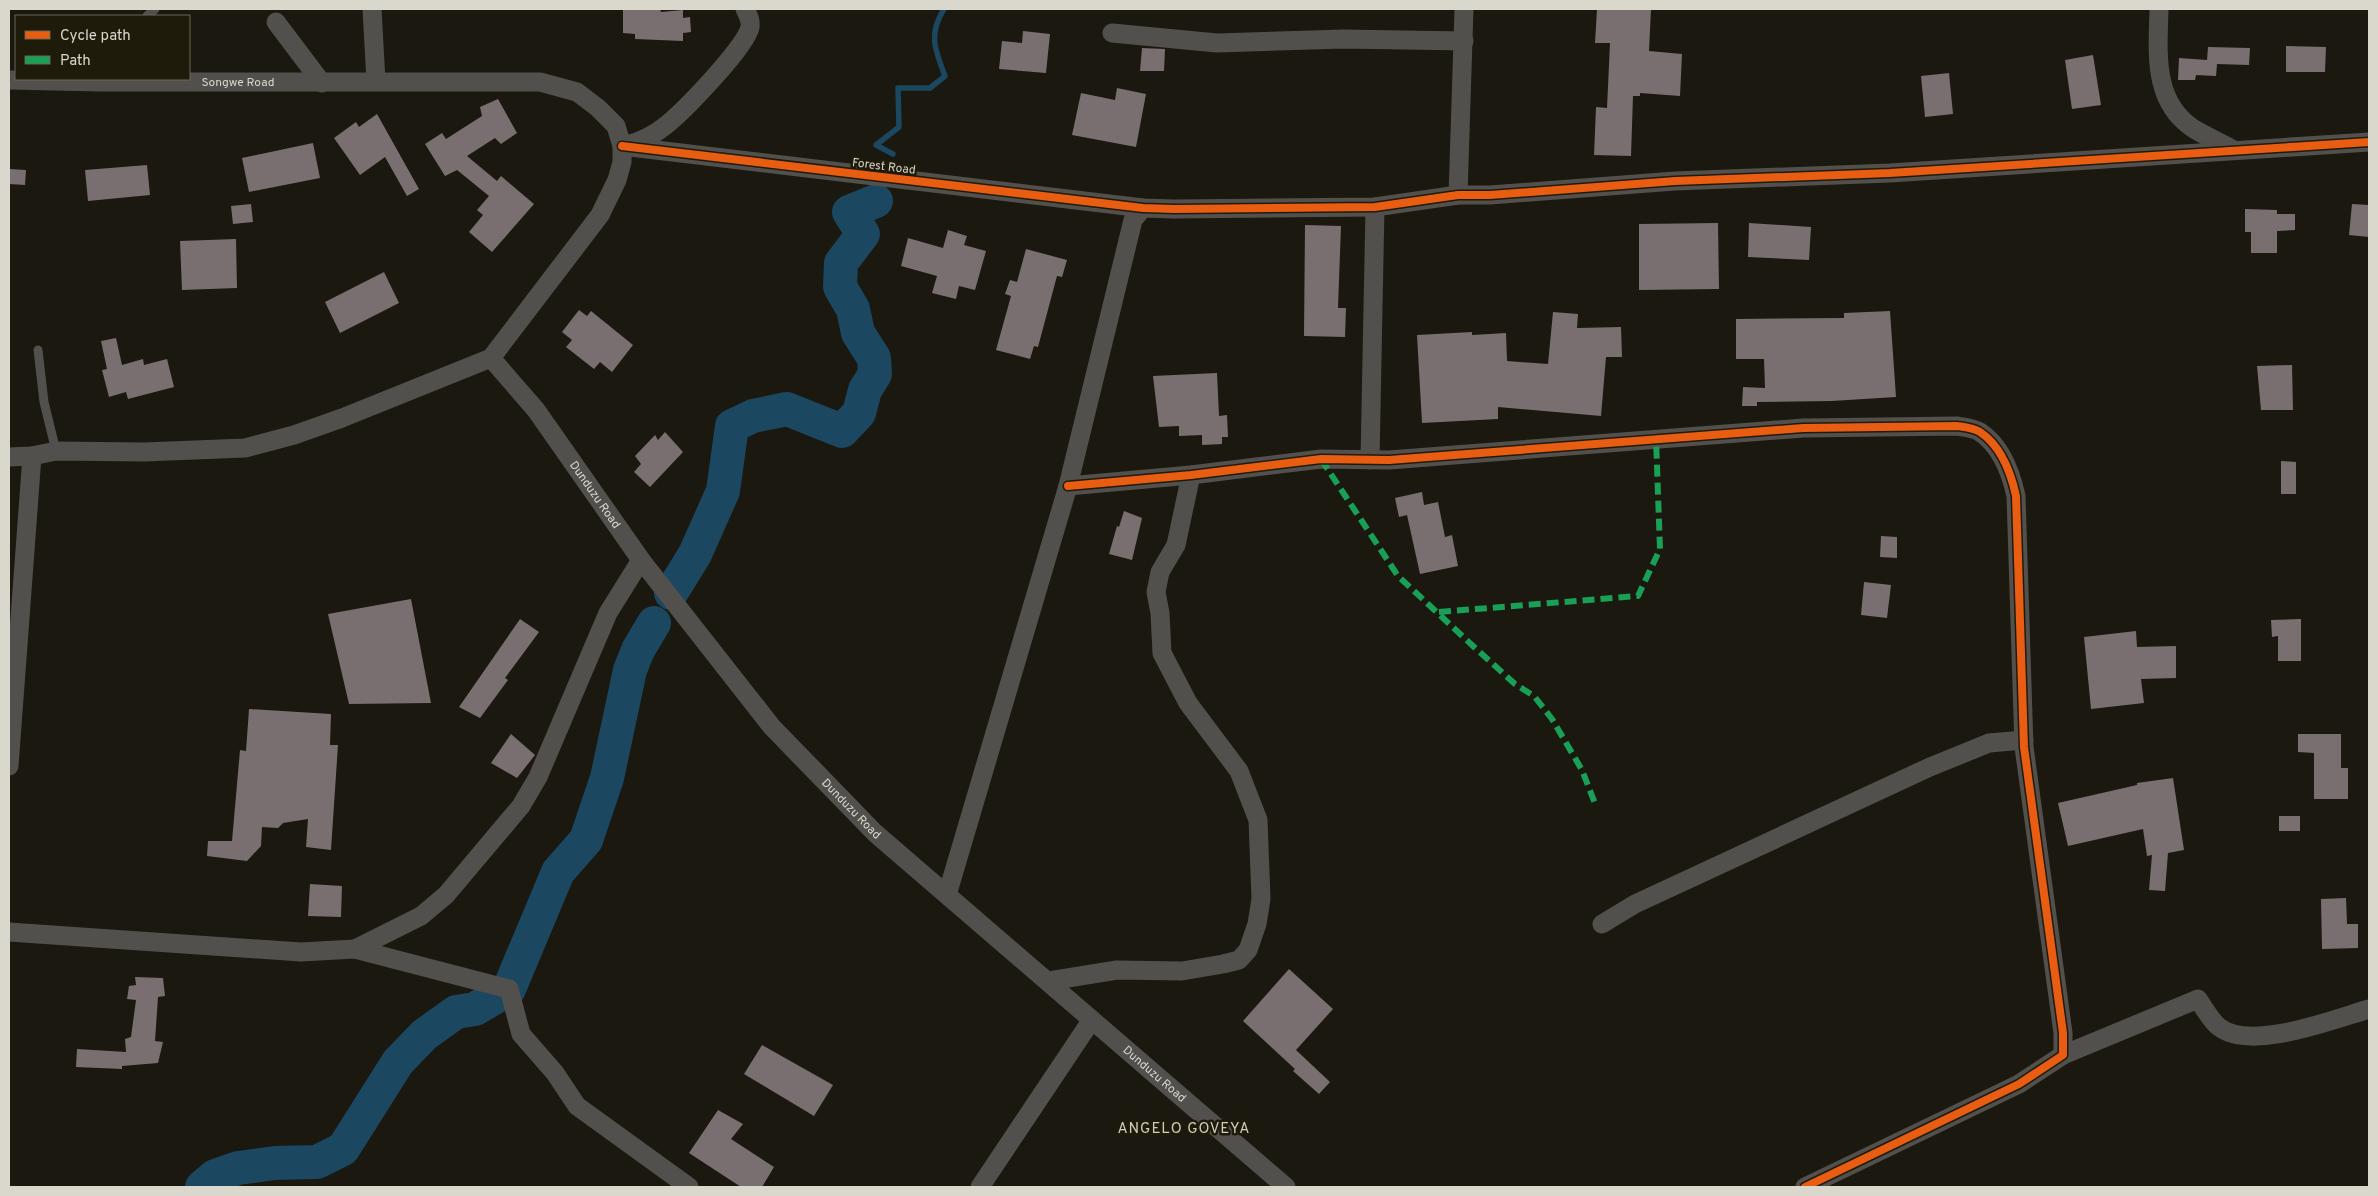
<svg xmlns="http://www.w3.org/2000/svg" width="2378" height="1196" font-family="Overpass,sans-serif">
  <rect width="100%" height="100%" fill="#1a180f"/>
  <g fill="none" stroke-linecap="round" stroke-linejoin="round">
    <!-- stream -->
    <path stroke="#1b4761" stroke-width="5.5" d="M 893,154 L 876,145 L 899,127 L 898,88 L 930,88 L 945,76 C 935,50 928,34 944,9"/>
    <!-- river -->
    <g stroke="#1b4761" stroke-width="34">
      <path d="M 671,593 L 695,554 L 723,491 L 732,426 L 753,416 L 787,409 L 842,431 L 859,413 L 865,390 L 875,374 L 874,358 L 858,333 L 853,309 L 840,287 L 841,263 L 863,234 L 849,212 L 876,201"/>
      <path d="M 202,1187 L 215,1176 L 238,1168 L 275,1163 L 317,1162 L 343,1149 L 398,1062 L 424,1035 L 456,1012 L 475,1009 L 509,989 L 558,872 L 586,840 L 607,778 L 630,670 L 638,650 L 654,623"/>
    </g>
  </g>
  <!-- building -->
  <g fill="#796f70">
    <path d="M 623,9 L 660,9 L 661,12 L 683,10 L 683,18 L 690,17 L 691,32 L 683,33 L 683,41 L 635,39 L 635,34 L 623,33 Z"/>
    <path d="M 1597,9 L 1651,9 L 1649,51 L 1682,54 L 1680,96 L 1640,93 L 1640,96 L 1633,96 L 1631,156 L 1594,155 L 1596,107 L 1607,108 L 1610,43 L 1595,43 Z"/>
    <path d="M 1023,31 L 1050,34 L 1046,73 L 999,69 L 1002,41 L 1022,43 Z"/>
    <path d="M 2286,46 L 2326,47 L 2325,72 L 2286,72 Z"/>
    <path d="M 2208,47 L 2250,48 L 2249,65 L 2217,64 L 2216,76 L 2196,75 L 2195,80 L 2178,80 L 2179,58 L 2207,60 Z"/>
    <path d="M 1142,48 L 1165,49 L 1164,71 L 1140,71 Z"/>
    <path d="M 2093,55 L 2101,105 L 2072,109 L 2065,60 Z"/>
    <path d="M 1949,73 L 1953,114 L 1925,117 L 1921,76 Z"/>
    <path d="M 1117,88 L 1146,94 L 1136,147 L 1072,135 L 1081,93 L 1115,100 Z"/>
    <path d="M 498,99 L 517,133 L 501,144 L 495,138 L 467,156 L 497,181 L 501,176 L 534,204 L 492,252 L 469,232 L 483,215 L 477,210 L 489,196 L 457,170 L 445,176 L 425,144 L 442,133 L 446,139 L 482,116 L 480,107 Z"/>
    <path d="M 377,114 L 419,189 L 407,196 L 385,157 L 360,175 L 334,138 L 356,122 L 359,127 Z"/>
    <path d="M 313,143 L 320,178 L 249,192 L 242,158 Z"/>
    <path d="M 147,165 L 150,195 L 88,201 L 85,170 Z"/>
    <path d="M 9,169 L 26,170 L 25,185 L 9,184 Z"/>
    <path d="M 251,204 L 253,222 L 233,224 L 231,206 Z"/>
    <path d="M 2352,204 L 2369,205 L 2369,237 L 2349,235 Z"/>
    <path d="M 2245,209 L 2277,210 L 2277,214 L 2295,214 L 2295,230 L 2277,231 L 2277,253 L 2251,253 L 2251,232 L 2245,232 Z"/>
    <path d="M 1718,223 L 1719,289 L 1639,290 L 1639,224 Z"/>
    <path d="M 1749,223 L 1811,227 L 1809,260 L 1748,257 Z"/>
    <path d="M 1305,225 L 1341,226 L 1338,308 L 1346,308 L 1345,337 L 1304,336 Z"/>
    <path d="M 948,230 L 967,236 L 964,245 L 986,251 L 975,290 L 959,286 L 956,299 L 932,293 L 937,276 L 901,266 L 908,238 L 943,248 Z"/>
    <path d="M 236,239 L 237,288 L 182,290 L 180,241 Z"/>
    <path d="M 1026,249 L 1067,260 L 1062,277 L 1057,276 L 1038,347 L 1034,346 L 1030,359 L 996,350 L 1011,296 L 1005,294 L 1010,280 L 1017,282 Z"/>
    <path d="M 384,272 L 399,303 L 340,333 L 325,302 Z"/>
    <path d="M 579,310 L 587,316 L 591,311 L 633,345 L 612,372 L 600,362 L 594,369 L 566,347 L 572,340 L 562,332 Z"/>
    <path d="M 1890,311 L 1896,397 L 1832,401 L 1757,402 L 1757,406 L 1742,406 L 1743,387 L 1765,388 L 1764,359 L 1736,359 L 1736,319 L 1844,318 L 1844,313 Z"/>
    <path d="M 1553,312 L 1578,314 L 1577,328 L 1621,327 L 1622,357 L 1606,357 L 1601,416 L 1498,407 L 1498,419 L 1422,423 L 1417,335 L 1472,332 L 1472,335 L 1506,333 L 1507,361 L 1548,364 Z"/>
    <path d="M 116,338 L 122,365 L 143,359 L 144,365 L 167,359 L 174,387 L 128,399 L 126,392 L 109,397 L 102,370 L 107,369 L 101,341 Z"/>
    <path d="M 2292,365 L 2293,410 L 2261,410 L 2257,366 Z"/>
    <path d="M 1217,373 L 1219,416 L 1227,415 L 1228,437 L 1222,437 L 1222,444 L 1202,445 L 1202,435 L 1179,436 L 1179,426 L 1159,427 L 1153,376 Z"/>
    <path d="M 665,432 L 683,452 L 650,487 L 634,472 L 641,464 L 635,456 L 655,435 L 658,440 Z"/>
    <path d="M 2281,461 L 2296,462 L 2296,494 L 2281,494 Z"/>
    <path d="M 1422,492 L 1424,505 L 1438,502 L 1445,537 L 1452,535 L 1458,566 L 1420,574 L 1407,515 L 1399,517 L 1395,498 Z"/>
    <path d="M 1124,511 L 1142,518 L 1132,560 L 1109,554 L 1117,526 L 1119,527 Z"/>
    <path d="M 1881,536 L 1897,537 L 1897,558 L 1880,557 Z"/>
    <path d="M 1864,582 L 1891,585 L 1887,618 L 1861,615 Z"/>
    <path d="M 411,599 L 431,703 L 349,704 L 328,614 Z"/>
    <path d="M 520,619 L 539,632 L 505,678 L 508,680 L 480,718 L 459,707 Z"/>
    <path d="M 2301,619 L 2301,661 L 2278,661 L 2278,636 L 2272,637 L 2271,620 Z"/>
    <path d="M 2136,631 L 2137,647 L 2176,646 L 2176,678 L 2141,679 L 2144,703 L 2091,709 L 2084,637 Z"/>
    <path d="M 249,709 L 331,714 L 330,745 L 338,745 L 331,850 L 306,847 L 308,819 L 283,823 L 278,828 L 262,827 L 261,846 L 247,861 L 207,856 L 208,841 L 232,841 L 240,750 L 246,751 Z"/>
    <path d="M 511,734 L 535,755 L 517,778 L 491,763 Z"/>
    <path d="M 2298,734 L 2341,734 L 2341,768 L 2348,768 L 2348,799 L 2314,799 L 2314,753 L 2298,752 Z"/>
    <path d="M 2173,778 L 2184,850 L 2168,853 L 2165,891 L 2149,890 L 2152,855 L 2147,856 L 2143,829 L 2068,846 L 2058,803 L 2137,785 L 2137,783 Z"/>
    <rect x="2279" y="816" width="21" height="15"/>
    <path d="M 310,884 L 342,886 L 341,917 L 308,916 Z"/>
    <path d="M 2346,898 L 2347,924 L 2358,924 L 2358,948 L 2322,949 L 2321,899 Z"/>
    <path d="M 1289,969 L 1333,1009 L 1296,1050 L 1330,1082 L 1319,1094 L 1293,1071 L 1295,1069 L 1243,1021 Z"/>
    <path d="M 135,977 L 163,978 L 165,996 L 158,997 L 155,1041 L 163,1042 L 158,1063 L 122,1066 L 122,1069 L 76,1067 L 77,1049 L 126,1052 L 125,1039 L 131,1037 L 136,1000 L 127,999 L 129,986 L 136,985 Z"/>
    <path d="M 762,1045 L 833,1085 L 814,1116 L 744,1074 Z"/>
    <path d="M 718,1110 L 743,1124 L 731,1139 L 774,1167 L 762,1187 L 741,1187 L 689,1153 Z"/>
  </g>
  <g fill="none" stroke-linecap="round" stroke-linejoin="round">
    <!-- service -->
    <g stroke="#51504d" stroke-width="9">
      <path d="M 147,16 L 155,9"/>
      <path d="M 38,350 L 44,402 L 56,451"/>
    </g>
    <!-- minor -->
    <g stroke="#51504d" stroke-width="19">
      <path d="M 372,9 L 376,81"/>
      <path d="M 2159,9 C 2158,52 2152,102 2194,129 C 2206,136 2219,142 2232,149"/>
      <path d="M 276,22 L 322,83"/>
      <path d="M 1112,33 L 1217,43 L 1344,39 L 1464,41"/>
      <path id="s1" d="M 9,80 L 100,82 L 540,82 L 577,92 L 598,108 L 616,126 L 622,146 L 622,162 L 617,180 L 600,215 L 491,358 L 342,418 L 294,435 L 245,448 L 144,452 L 56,451 L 32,456 L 9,457"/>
      <path d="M 627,145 C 641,141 654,135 665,126 C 682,113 747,46 750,27 C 751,20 748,15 745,9"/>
      <path d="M 622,146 L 1143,208 L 1174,209 L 1375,207 L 1458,195 L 1490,195 L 1675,181 L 1890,173 L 2369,142"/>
      <path d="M 1458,195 L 1464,9"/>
      <path id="s2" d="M 491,358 L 536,410 L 641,560 L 772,727 L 875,833 L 1286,1187"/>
      <path d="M 1370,460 L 1375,207"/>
      <path d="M 1068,486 L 1191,475 L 1321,459 L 1389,460 L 1803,428 L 1957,426 C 1964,427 1974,428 1980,432 C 2001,446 2011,473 2016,496 L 2024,747 L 2063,1033 L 2063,1055 L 2019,1084 L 1805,1187"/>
      <path d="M 9,766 L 32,456"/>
      <path d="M 947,895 L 1068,486 L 1133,220 L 1143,208"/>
      <path d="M 1602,924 L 1635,904 L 1930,767 L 1989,743 L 2024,740"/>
      <path d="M 9,932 L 301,952 L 355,949 L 421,916 L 446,895 L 521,806 L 538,777 L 608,613 L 641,560"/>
      <path d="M 355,949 L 509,989 L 521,1034 L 555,1073 L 577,1106 L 689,1187"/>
      <path d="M 1049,981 L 1117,970 L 1182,971 L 1223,964 L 1239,960 L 1248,950 L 1257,924 L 1261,899 L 1258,820 L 1239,771 L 1188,703 L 1162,653 L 1160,613 L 1156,592 L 1160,572 L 1176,545 L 1191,475"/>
      <path d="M 2063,1055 L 2198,999 C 2204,1008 2211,1021 2219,1027 C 2251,1052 2334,1019 2369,1009"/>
      <path d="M 980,1187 L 1091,1021"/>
    </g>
    <!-- quiet -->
    <g stroke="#1a9f57" stroke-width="6" stroke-dasharray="12 6" stroke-linecap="butt">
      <path d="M 1321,459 L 1398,576 L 1473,646 L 1515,684 L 1534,696 L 1552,719 L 1582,770 L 1596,806"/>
      <path d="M 1439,612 L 1638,596 L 1660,549 L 1656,438"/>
    </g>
    <defs>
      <g id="cycleway">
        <path d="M 622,146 L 1143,208 L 1174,209 L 1375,207 L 1458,195 L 1490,195 L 1675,181 L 1890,173 L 2369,142"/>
        <path d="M 1068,486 L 1191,475 L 1321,459 L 1389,460 L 1803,428 L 1957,426 C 1964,427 1974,428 1980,432 C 2001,446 2011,473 2016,496 L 2024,747 L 2063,1033 L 2063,1055 L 2019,1084 L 1805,1187"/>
      </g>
    </defs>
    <!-- cycleway casing -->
    <use href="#cycleway" stroke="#1f1b0b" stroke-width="11"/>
    <!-- cycleway -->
    <use href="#cycleway" stroke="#e95d12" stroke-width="8"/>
  </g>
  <g text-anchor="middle" stroke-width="5" stroke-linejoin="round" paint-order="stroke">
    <!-- street labels -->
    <g font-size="12" fill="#dad7cd" stroke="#1f1b0b">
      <text dy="4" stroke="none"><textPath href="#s1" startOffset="229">Songwe Road</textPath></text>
      <text transform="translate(884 166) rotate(7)" y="4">Forest Road</text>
      <text dy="4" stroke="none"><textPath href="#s2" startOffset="172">Dunduzu Road</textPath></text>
      <text dy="4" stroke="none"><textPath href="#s2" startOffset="578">Dunduzu Road</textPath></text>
      <text dy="4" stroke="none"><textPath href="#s2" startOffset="981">Dunduzu Road</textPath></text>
    </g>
    <!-- quarter labels -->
    <g font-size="15" letter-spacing="1" fill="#d2ccb8" stroke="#1f1b0b">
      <text x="1184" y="1133">ANGELO GOVEYA</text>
    </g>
  </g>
  <!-- border -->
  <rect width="2378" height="1196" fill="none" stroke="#dad7cd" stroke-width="20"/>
  <!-- legend -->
  <rect x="15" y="15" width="175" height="65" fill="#1f1b0b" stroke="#6a6659"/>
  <rect x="25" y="31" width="25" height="8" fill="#e95d12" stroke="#6a6659"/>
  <text x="60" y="40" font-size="15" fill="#dad7cd">Cycle path</text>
  <rect x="25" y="56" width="25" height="8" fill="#1a9f57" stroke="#6a6659"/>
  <text x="60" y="65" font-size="15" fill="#dad7cd">Path</text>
</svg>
